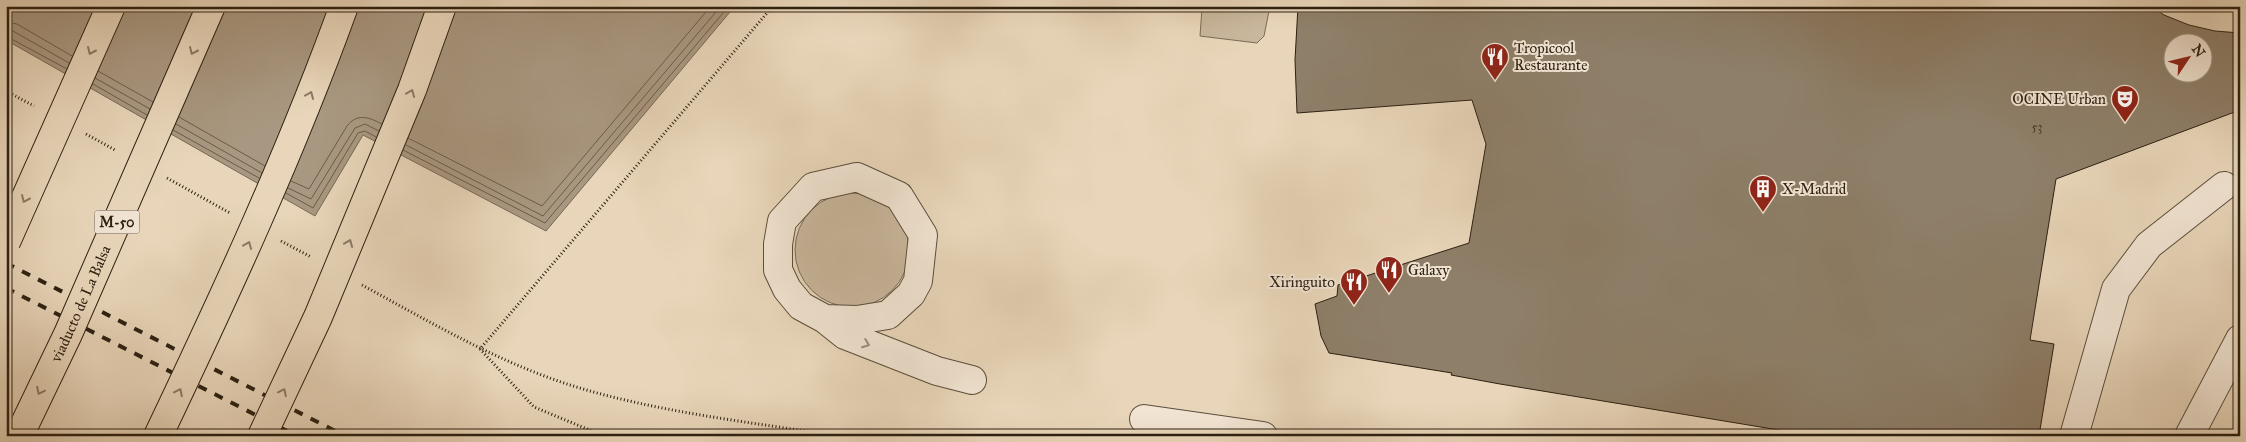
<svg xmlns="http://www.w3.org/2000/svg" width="2246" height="442" font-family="'IM FELL Great Primer',serif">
  <rect width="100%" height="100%" fill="#e9d6ba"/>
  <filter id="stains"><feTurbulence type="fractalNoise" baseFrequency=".004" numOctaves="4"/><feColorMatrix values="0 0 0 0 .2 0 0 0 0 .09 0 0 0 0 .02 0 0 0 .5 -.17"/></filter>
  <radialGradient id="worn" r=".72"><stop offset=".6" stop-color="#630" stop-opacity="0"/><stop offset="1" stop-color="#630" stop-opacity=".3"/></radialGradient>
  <!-- green -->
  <g fill="#c9b79d" stroke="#7a6c58">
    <path d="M 1198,6 L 1270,6 L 1264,36 L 1257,43 L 1200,36 L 1202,8 Z"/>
    <circle cx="852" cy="250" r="57"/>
  </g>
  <!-- water -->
  <path fill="#a99881" stroke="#776855" d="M 6,6 L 735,6 L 546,231 L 363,135 L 315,216 L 6,40 Z"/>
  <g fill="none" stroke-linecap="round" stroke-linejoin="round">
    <!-- shore -->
    <g stroke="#6a5c4a" stroke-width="1">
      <path d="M 6,22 L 17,24 L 72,56"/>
      <path d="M 6,30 L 13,31 L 69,63"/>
      <path d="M 6,36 L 67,69"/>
      <path d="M 98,71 L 153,102"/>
      <path d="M 95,78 L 150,109"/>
      <path d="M 93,84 L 147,115"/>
      <path d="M 179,117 L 265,166"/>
      <path d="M 176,124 L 262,173"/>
      <path d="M 173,130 L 259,178"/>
      <path d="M 408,138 L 542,206 L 711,6"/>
      <path d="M 406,145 L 543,216 L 721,6"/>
      <path d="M 403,150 L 545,223 L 729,6"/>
      <path d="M 291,181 L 309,189 L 347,126 C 357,113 369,117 382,124"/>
      <path d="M 288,188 L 311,199 L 355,128 L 365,124 L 379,131"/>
      <path d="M 286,193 L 313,208 L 358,133 L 365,131 L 376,137"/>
    </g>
  </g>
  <!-- building -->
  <path fill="#8e7f69" stroke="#2c2012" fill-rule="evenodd" d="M 1298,6 L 2151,6 L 2164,15 L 2189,25 L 2215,31 L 2240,33 L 2240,110 L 2056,179 L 2030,340 L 2054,344 L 2039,436 L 1815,436 L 1500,384 L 1451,375 L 1452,373 L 1329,353 L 1321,336 L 1315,304 L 1337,296 L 1338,285 L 1469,243 L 1486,144 L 1472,100 L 1297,113 L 1295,60 ZM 2174,42 L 2204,42 L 2204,72 L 2174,72 Z"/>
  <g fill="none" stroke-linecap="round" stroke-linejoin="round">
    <defs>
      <g id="minor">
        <path d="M 825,319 L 857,320 L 888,315 L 911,294 L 918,281 L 923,235 L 899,196 L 857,177 L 813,187 L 782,221 L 778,244 L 778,270 L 787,289 L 801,306 L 825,319 L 845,335 L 937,371 L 972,380"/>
        <path d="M 1144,419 L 1263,436"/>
        <path d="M 2074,436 L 2116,289 L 2149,245 L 2224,186"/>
        <path d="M 2189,436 L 2240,339"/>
      </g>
    </defs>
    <!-- minor casing -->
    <use href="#minor" stroke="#5b4e3c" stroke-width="30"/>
    <!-- path -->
    <g stroke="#2c2012" stroke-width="3" stroke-dasharray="1 2.5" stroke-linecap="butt">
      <path d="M 6,91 L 34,106"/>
      <path d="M 86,134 L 115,150"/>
      <path d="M 167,178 L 230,213"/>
      <path d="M 281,241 L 311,257"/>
      <path d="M 362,285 C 430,322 496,361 570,385 C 655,412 750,422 838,436"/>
      <path d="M 604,436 L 534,407 L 480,349 L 773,6"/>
    </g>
    <!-- minor -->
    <use href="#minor" stroke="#f1e4d2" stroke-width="28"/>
    <!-- rail -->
    <g stroke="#2c2012" stroke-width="4" stroke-dasharray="9 9" stroke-linecap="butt">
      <path d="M 6,263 L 345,436"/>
      <path d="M 6,288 L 297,436"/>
    </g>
    <defs>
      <g id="highway-bridge">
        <path d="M 6,242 L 111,6"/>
        <path id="s1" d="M 19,436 L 68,334 L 211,6"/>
        <path d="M 158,436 C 225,295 291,153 344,6"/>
        <path d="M 262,436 L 318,317 L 412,90 L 442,6"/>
      </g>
    </defs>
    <!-- highway-bridge casing -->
    <use href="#highway-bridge" stroke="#2c2012" stroke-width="30" stroke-linecap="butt"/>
    <!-- highway-bridge -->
    <use href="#highway-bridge" stroke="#e9d6ba" stroke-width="28"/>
  </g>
  <!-- one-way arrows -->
  <defs><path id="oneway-chevron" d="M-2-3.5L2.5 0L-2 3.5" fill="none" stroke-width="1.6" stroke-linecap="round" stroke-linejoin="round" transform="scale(1.25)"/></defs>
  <g stroke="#8a7b66">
    <use href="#oneway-chevron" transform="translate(91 51) rotate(114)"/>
    <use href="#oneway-chevron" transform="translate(193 51) rotate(114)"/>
    <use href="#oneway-chevron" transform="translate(411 93) rotate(-68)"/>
    <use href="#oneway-chevron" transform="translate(310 95) rotate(-67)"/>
    <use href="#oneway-chevron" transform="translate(25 199) rotate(114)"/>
    <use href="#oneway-chevron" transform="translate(349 243) rotate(-68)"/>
    <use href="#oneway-chevron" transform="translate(248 245) rotate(-67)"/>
    <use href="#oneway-chevron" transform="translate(40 391) rotate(116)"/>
    <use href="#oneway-chevron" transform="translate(179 392) rotate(-64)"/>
    <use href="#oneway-chevron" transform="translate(283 392) rotate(-64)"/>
  </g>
  <use stroke="#988c7c" href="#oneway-chevron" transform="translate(866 344) rotate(21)"/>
  <!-- icons -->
  <defs>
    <symbol id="restaurant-pin" viewBox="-11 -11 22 30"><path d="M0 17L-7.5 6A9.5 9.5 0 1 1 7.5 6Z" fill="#8f2418" stroke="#f1e4d2"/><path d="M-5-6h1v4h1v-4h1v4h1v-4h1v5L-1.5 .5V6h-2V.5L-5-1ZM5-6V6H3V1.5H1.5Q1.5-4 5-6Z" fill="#fff"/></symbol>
    <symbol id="theatre-pin" viewBox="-11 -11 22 30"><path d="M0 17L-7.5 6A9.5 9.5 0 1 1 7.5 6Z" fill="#8f2418" stroke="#f1e4d2"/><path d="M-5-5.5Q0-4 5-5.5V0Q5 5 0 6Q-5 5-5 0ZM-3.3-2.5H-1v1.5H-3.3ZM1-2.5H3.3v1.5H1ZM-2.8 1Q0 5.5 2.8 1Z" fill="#fff"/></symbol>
    <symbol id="building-pin" viewBox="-11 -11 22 30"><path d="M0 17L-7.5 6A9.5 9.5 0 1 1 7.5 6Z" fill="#8f2418" stroke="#f1e4d2"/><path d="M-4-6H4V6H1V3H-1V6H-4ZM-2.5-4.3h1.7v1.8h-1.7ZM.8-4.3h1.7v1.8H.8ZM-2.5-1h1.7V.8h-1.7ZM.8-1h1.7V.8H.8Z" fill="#fff"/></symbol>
  </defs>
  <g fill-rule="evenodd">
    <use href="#restaurant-pin" x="1479" y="41" width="32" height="43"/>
    <use href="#theatre-pin" x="2109" y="83" width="32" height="43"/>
    <use href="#building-pin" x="1747" y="173" width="32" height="43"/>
    <use href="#restaurant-pin" x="1373" y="254" width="32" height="43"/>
    <use href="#restaurant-pin" x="1338" y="266" width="32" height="43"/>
  </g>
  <g text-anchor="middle" stroke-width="4" stroke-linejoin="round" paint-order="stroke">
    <!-- number labels -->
    <g font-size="12" fill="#443828">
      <text x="2037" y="131">53</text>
    </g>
    <!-- shield labels -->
    <rect fill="#f1e4d2" stroke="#675b4c" stroke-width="1" x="94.5" y="210.5" width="45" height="23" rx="4"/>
    <g font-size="14" font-weight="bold" fill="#2c2012">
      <text x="117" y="227">M-50</text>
    </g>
    <!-- poi labels -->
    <g font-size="15" fill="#2c2012" stroke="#f1e4d2" text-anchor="start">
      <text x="1514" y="53">Tropicool<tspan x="1514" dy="17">Restaurante</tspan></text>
      <text x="2106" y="104" text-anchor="end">OCINE Urban</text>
      <text x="1782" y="194">X-Madrid</text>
      <text x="1408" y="275">Galaxy</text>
      <text x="1335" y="287" text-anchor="end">Xiringuito</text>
    </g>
    <!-- street labels -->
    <g font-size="15" fill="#2c2012" stroke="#f1e4d2">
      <text dy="5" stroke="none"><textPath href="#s1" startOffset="146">viaducto de La Balsa</textPath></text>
    </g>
  </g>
  <!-- margin -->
  <rect width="2246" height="442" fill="none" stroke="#e9d6ba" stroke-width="25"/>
  <rect x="8" y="8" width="2231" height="427" fill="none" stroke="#2c2012" stroke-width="2.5"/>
  <rect x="12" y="12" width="2221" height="417" fill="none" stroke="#2c2012"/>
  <!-- north arrow -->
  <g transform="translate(2188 58) rotate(55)"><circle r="24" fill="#f1e4d2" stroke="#a29685"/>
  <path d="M0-4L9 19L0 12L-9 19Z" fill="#8f2418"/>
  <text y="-8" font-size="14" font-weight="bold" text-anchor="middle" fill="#2c2012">N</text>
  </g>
  <rect width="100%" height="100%" filter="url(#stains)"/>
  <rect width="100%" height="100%" fill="url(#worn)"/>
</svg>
